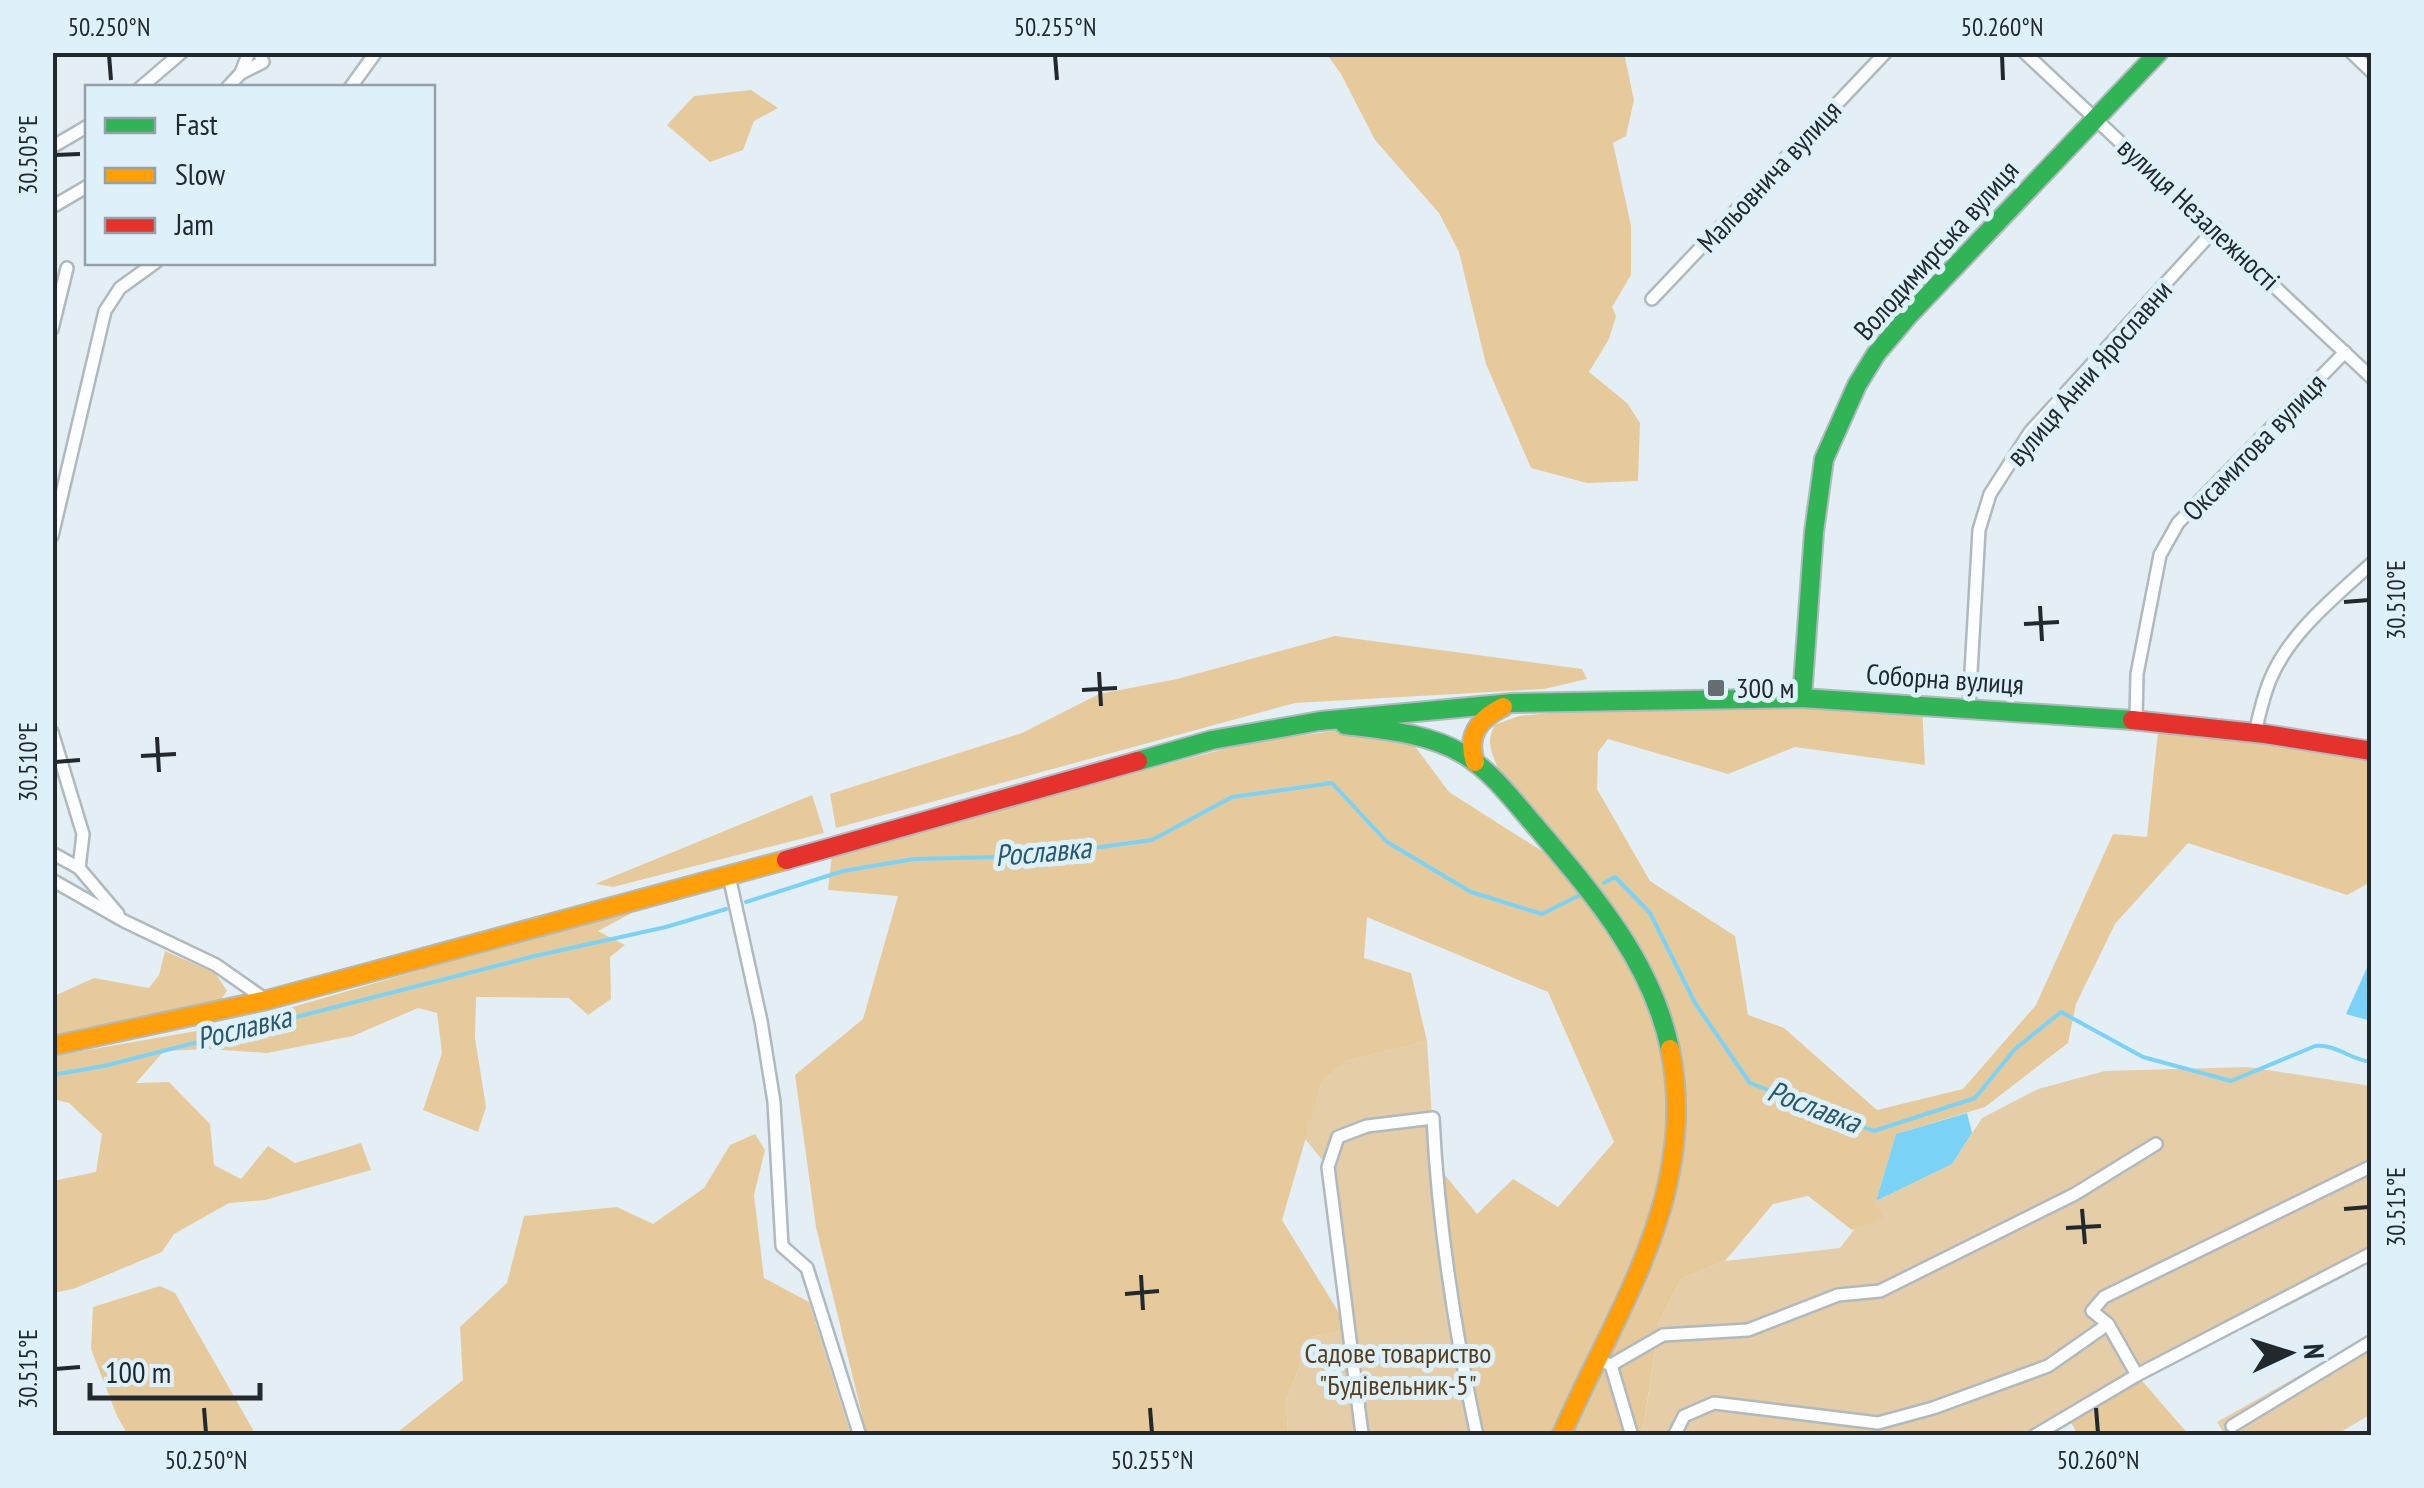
<svg xmlns="http://www.w3.org/2000/svg" width="2424" height="1488" font-family="'PT Sans Narrow',sans-serif">
  <rect width="100%" height="100%" fill="#e4eff5"/>
  <!-- green -->
  <g fill="#e5cda7">
    <path d="M 1427,1041 L 1435,1163 L 1477,1435 L 1288,1435 L 1286,1400 L 1311,1337 L 1348,1329 L 1328,1167 L 1305,1139 L 1322,1082 L 1346,1061 Z"/>
    <path d="M 2248,1067 L 2371,1086 L 2371,1253 L 2034,1435 L 1642,1436 L 1660,1320 L 1681,1279 L 1725,1261 L 1840,1248 L 1876,1201 L 1952,1164 L 1982,1118 L 2038,1089 L 2105,1071 Z"/>
    <path d="M 2371,1335 L 2371,1414 L 2336,1435 L 2225,1435 L 2217,1422 Z"/>
  </g>
  <!-- forest -->
  <g fill="#e6ca9c">
    <path d="M 1326,53 L 1624,53 L 1634,100 L 1626,136 L 1613,143 L 1631,226 L 1631,275 L 1612,307 L 1616,316 L 1609,339 L 1589,372 L 1627,403 L 1640,423 L 1638,481 L 1587,483 L 1531,468 L 1486,364 L 1459,252 L 1439,213 L 1375,140 L 1341,74 Z"/>
    <path d="M 751,90 L 778,108 L 754,121 L 743,150 L 710,162 L 667,125 L 694,96 Z"/>
    <path d="M 1335,636 L 1582,669 L 1587,679 L 1544,689 L 1295,703 L 836,828 L 830,794 L 1022,733 L 1099,694 L 1177,679 Z"/>
    <path d="M 1728,697 L 1922,705 L 1925,765 L 1795,747 L 1728,774 L 1608,739 L 1598,752 L 1597,789 L 1650,881 L 1735,936 L 1748,1015 L 1784,1028 L 1877,1110 L 1963,1089 L 2036,1005 L 2113,834 L 2147,837 L 2159,722 L 2371,751 L 2371,882 L 2347,895 L 2188,843 L 2115,924 L 2076,1004 L 2068,1043 L 1985,1107 L 1896,1134 L 1876,1201 L 1883,1218 L 1852,1230 L 1808,1196 L 1773,1204 L 1725,1261 L 1681,1279 L 1660,1320 L 1642,1435 L 1477,1435 L 1435,1163 L 1477,1214 L 1513,1179 L 1558,1207 L 1614,1142 L 1548,992 L 1367,917 L 1364,958 L 1411,973 L 1427,1041 L 1346,1061 L 1322,1082 L 1282,1220 L 1349,1329 L 1311,1337 L 1286,1400 L 1288,1435 L 867,1435 L 816,1227 L 795,1075 L 863,1019 L 898,896 L 828,890 L 832,855 L 1242,744 L 1361,727 L 1405,733 L 1449,792 L 1575,872 C 1553,846 1489,774 1490,740 C 1490,735 1493,730 1494,725 L 1519,716 Z"/>
    <path d="M 812,795 L 824,833 L 613,887 L 595,884 Z"/>
    <path d="M 629,909 L 630,914 L 598,931 L 625,945 L 610,957 L 611,999 L 588,1015 L 569,998 L 476,997 L 475,1038 L 486,1107 L 478,1132 L 423,1110 L 442,1053 L 437,1013 L 418,1008 L 353,1036 L 267,1053 L 208,1049 L 164,1051 L 136,1083 L 169,1082 L 210,1124 L 214,1165 L 241,1179 L 268,1146 L 295,1163 L 361,1143 L 371,1170 L 265,1200 L 229,1203 L 174,1234 L 162,1252 L 73,1289 L 53,1293 L 53,1181 L 96,1172 L 102,1134 L 69,1103 L 53,1099 L 53,1056 L 231,1025 Z"/>
    <path d="M 165,951 L 215,973 L 227,991 L 219,1002 L 53,1036 L 52,997 L 94,978 L 149,988 L 159,975 Z"/>
    <path d="M 755,1134 L 765,1150 L 754,1195 L 764,1278 L 809,1302 L 851,1435 L 399,1435 L 399,1431 L 463,1380 L 460,1327 L 507,1283 L 524,1216 L 617,1207 L 653,1224 L 704,1188 L 730,1145 Z"/>
    <path d="M 160,1286 L 175,1293 L 256,1435 L 128,1435 L 117,1416 L 91,1349 L 93,1307 Z"/>
    <path d="M 2137,1375 L 2189,1435 L 2078,1435 L 2068,1417 Z"/>
  </g>
  <!-- water -->
  <g fill="#7ad2f6">
    <path d="M 2371,959 L 2371,1021 L 2346,1014 Z"/>
    <path d="M 1967,1113 L 1972,1133 L 1952,1164 L 1876,1201 L 1896,1134 Z"/>
  </g>
  <g fill="none" stroke-linecap="round" stroke-linejoin="round">
    <!-- stream -->
    <g stroke="#7ad2f6" stroke-width="4">
      <path d="M 1604,883 L 1615,877 L 1650,913 L 1695,1003 L 1750,1083 L 1874,1131 L 1975,1098 L 2015,1049 L 2061,1012 L 2143,1057 L 2231,1081 L 2315,1046 C 2337,1044 2350,1060 2372,1062"/>
      <path d="M 746,902 L 843,871 L 914,859 L 1035,856 L 1152,840 L 1232,797 L 1332,783 L 1387,842 L 1471,892 L 1542,914 L 1584,893"/>
      <path d="M 52,1075 L 104,1066 L 535,956 L 666,927 L 726,909"/>
    </g>
    <defs>
      <g id="street">
        <path d="M 2024,52 L 2372,378"/>
        <path d="M 2351,52 L 2372,72"/>
        <path d="M 241,73 L 249,52"/>
        <path d="M 140,88 L 182,52"/>
        <path d="M 227,88 L 241,73 L 263,62 L 259,52"/>
        <path d="M 350,88 L 376,52"/>
        <path d="M 52,147 L 88,126"/>
        <path d="M 52,207 L 88,186"/>
        <path d="M 1652,299 L 1886,52"/>
        <path d="M 52,329 L 67,268"/>
        <path d="M 52,536 L 105,311 L 120,288 L 156,262"/>
        <path d="M 1969,708 L 1979,530 L 1990,494 L 2030,432 L 2216,228"/>
        <path d="M 2136,720 L 2137,674 L 2160,555 L 2178,523 L 2345,352"/>
        <path d="M 52,732 L 83,834 L 79,868"/>
        <path d="M 2255,733 C 2259,715 2263,697 2270,680 C 2289,633 2335,597 2372,563"/>
        <path d="M 52,853 L 79,868 L 118,914"/>
        <path d="M 729,876 L 761,1021 L 774,1102 L 782,1246 L 807,1268 L 860,1436"/>
        <path d="M 52,880 L 124,921 L 216,965 L 266,1000"/>
        <path d="M 1606,1363 L 1611,1365 L 1632,1436"/>
        <path d="M 1611,1365 L 1663,1335 L 1748,1330 L 1838,1295 L 1880,1291 L 2075,1194 L 2156,1144"/>
        <path d="M 2137,1375 L 2108,1324 L 2092,1311 L 2104,1297 L 2372,1166"/>
        <path d="M 2232,1426 L 2372,1341"/>
        <path d="M 1362,1434 L 1328,1167 L 1338,1137 L 1367,1126 L 1433,1118 C 1438,1224 1455,1332 1477,1436"/>
        <path d="M 1674,1436 L 1684,1416 L 1714,1403 L 1878,1423 L 1933,1408 L 2048,1366 L 2108,1324"/>
        <path d="M 2034,1436 L 2137,1375 L 2372,1253"/>
      </g>
      <g id="fast">
        <path d="M 1802,698 L 1814,532 L 1824,459 L 1857,385 L 1876,354 L 1909,315 L 2159,52"/>
        <path d="M 1345,725 C 1385,730 1428,733 1463,754 C 1493,772 1515,803 1538,829 C 1594,895 1652,962 1670,1049"/>
        <path d="M 1138,761 L 1212,740 L 1320,721 L 1512,703 L 1802,698 L 2132,720"/>
      </g>
      <g id="slow">
        <path d="M 1475,762 C 1466,735 1479,719 1503,707"/>
        <path d="M 52,1046 L 267,1000 L 786,860"/>
        <path d="M 1561,1436 C 1616,1310 1700,1193 1670,1049"/>
      </g>
      <g id="jam">
        <path d="M 2132,720 L 2265,734 L 2372,751"/>
        <path d="M 786,860 L 1138,761"/>
      </g>
    </defs>
    <!-- street casing -->
    <use href="#street" stroke="#b0b9bd" stroke-width="16"/>
    <!-- fast casing -->
    <use href="#fast" stroke="#b0b9bd" stroke-width="22"/>
    <!-- slow casing -->
    <use href="#slow" stroke="#b0b9bd" stroke-width="22"/>
    <!-- jam casing -->
    <use href="#jam" stroke="#b0b9bd" stroke-width="22"/>
    <!-- street -->
    <use href="#street" stroke="#fbfdfe" stroke-width="11"/>
    <!-- fast -->
    <use href="#fast" stroke="#30b455" stroke-width="18"/>
    <!-- slow -->
    <use href="#slow" stroke="#ff9f0a" stroke-width="18"/>
    <!-- jam -->
    <use href="#jam" stroke="#e5322d" stroke-width="18"/>
  </g>
  <!-- ticks -->
  <path fill="none" stroke="#22292c" stroke-width="4" d="M 109,55 L 111,80M 1055,55 L 1057,80M 2002,55 L 2003,80M 55,155 L 80,154M 2344,602 L 2369,600M 2040,606 L 2042,641M 2024,624 L 2059,622M 1099,672 L 1101,706M 1082,690 L 1117,688M 157,737 L 159,772M 141,756 L 176,754M 55,762 L 80,760M 2082,1209 L 2085,1244M 2344,1209 L 2369,1207M 2066,1228 L 2101,1226M 1141,1275 L 1143,1310M 1125,1294 L 1159,1291M 55,1369 L 80,1367M 204,1408 L 206,1433M 1150,1408 L 1152,1433M 2096,1408 L 2098,1433"/>
  <!-- markers -->
  <rect fill="#666e72" stroke="#def1fb" stroke-width="4" x="1706" y="678" width="20" height="20" rx="5"/>
  <g text-anchor="middle" stroke-width="10" stroke-linejoin="round" paint-order="stroke">
    <!-- street labels -->
    <g font-size="28" fill="#22292c" stroke="#def1fb">
      <text transform="translate(1769 176) rotate(-47)" y="10">Мальовнича вулиця</text>
      <text transform="translate(2199 214) rotate(43)" y="10">вулиця Незалежності</text>
      <text transform="translate(1936 250) rotate(-48)" y="10">Володимирська вулиця</text>
      <text transform="translate(2089 373) rotate(-49)" y="10">вулиця Анни Ярославни</text>
      <text transform="translate(2254 447) rotate(-46)" y="10">Оксамитова вулиця</text>
      <text transform="translate(1945 679) rotate(4)" y="10">Соборна вулиця</text>
    </g>
    <!-- poi labels -->
    <g font-size="28" fill="#22292c" stroke="#def1fb" text-anchor="start">
      <text x="1736" y="698">300 м</text>
    </g>
    <!-- park labels -->
    <g font-size="28" fill="#573e19" stroke="#def1fb">
      <text x="1398" y="1363">Садове товариство<tspan x="1398" dy="32">"Будівельник-5"</tspan></text>
    </g>
    <!-- water labels -->
    <g font-size="30" font-style="italic" fill="#28586d" stroke="#def1fb">
      <text transform="translate(1043 852) rotate(-5)" y="10">Рославка</text>
      <text transform="translate(244 1028) rotate(-14)" y="10">Рославка</text>
      <text transform="translate(1814 1107) rotate(21)" y="10">Рославка</text>
    </g>
  </g>
  <!-- border -->
  <rect width="2424" height="1488" fill="none" stroke="#def1fb" stroke-width="110"/>
  <!-- legend -->
  <rect x="85" y="85" width="350" height="180" fill="#def1fb" stroke="#93a1a8" stroke-width="2.5"/>
  <rect x="105" y="118" width="50" height="15" fill="#30b455" stroke="#93a1a8" stroke-width="2.5"/>
  <text x="175" y="135" font-size="30" fill="#22292c">Fast</text>
  <rect x="105" y="168" width="50" height="15" fill="#ff9f0a" stroke="#93a1a8" stroke-width="2.5"/>
  <text x="175" y="185" font-size="30" fill="#22292c">Slow</text>
  <rect x="105" y="218" width="50" height="15" fill="#e5322d" stroke="#93a1a8" stroke-width="2.5"/>
  <text x="175" y="235" font-size="30" fill="#22292c">Jam</text>
  <!-- north arrow -->
  <g transform="translate(2289 1353) rotate(86)" stroke="#def1fb" stroke-width="8" paint-order="stroke">
  <path d="M0-8L18 38L0 25L-18 38Z" fill="#22292c"/>
  <text y="-15" font-size="28" font-weight="bold" text-anchor="middle" fill="#22292c">N</text>
  </g>
  <!-- scale -->
  <path d="M90 1383v15h170v-15" fill="none" stroke="#22292c" stroke-width="5"/>
  <text x="105" y="1383" font-size="30" fill="#22292c" stroke="#def1fb" stroke-width="8" paint-order="stroke">100 m</text>
  <rect x="55" y="55" width="2314" height="1378" fill="none" stroke="#22292c" stroke-width="4"/>
  <g font-size="25" text-anchor="middle" fill="#22292c">
    <text x="109" y="36">50.250°N</text>
    <text x="1055" y="36">50.255°N</text>
    <text x="2002" y="36">50.260°N</text>
    <text transform="translate(28 155) rotate(-90)" y="9">30.505°E</text>
    <text transform="translate(2396 600) rotate(-90)" y="9">30.510°E</text>
    <text transform="translate(28 762) rotate(-90)" y="9">30.510°E</text>
    <text transform="translate(2396 1207) rotate(-90)" y="9">30.515°E</text>
    <text transform="translate(28 1369) rotate(-90)" y="9">30.515°E</text>
    <text x="206" y="1469">50.250°N</text>
    <text x="1152" y="1469">50.255°N</text>
    <text x="2098" y="1469">50.260°N</text>
  </g>
</svg>
